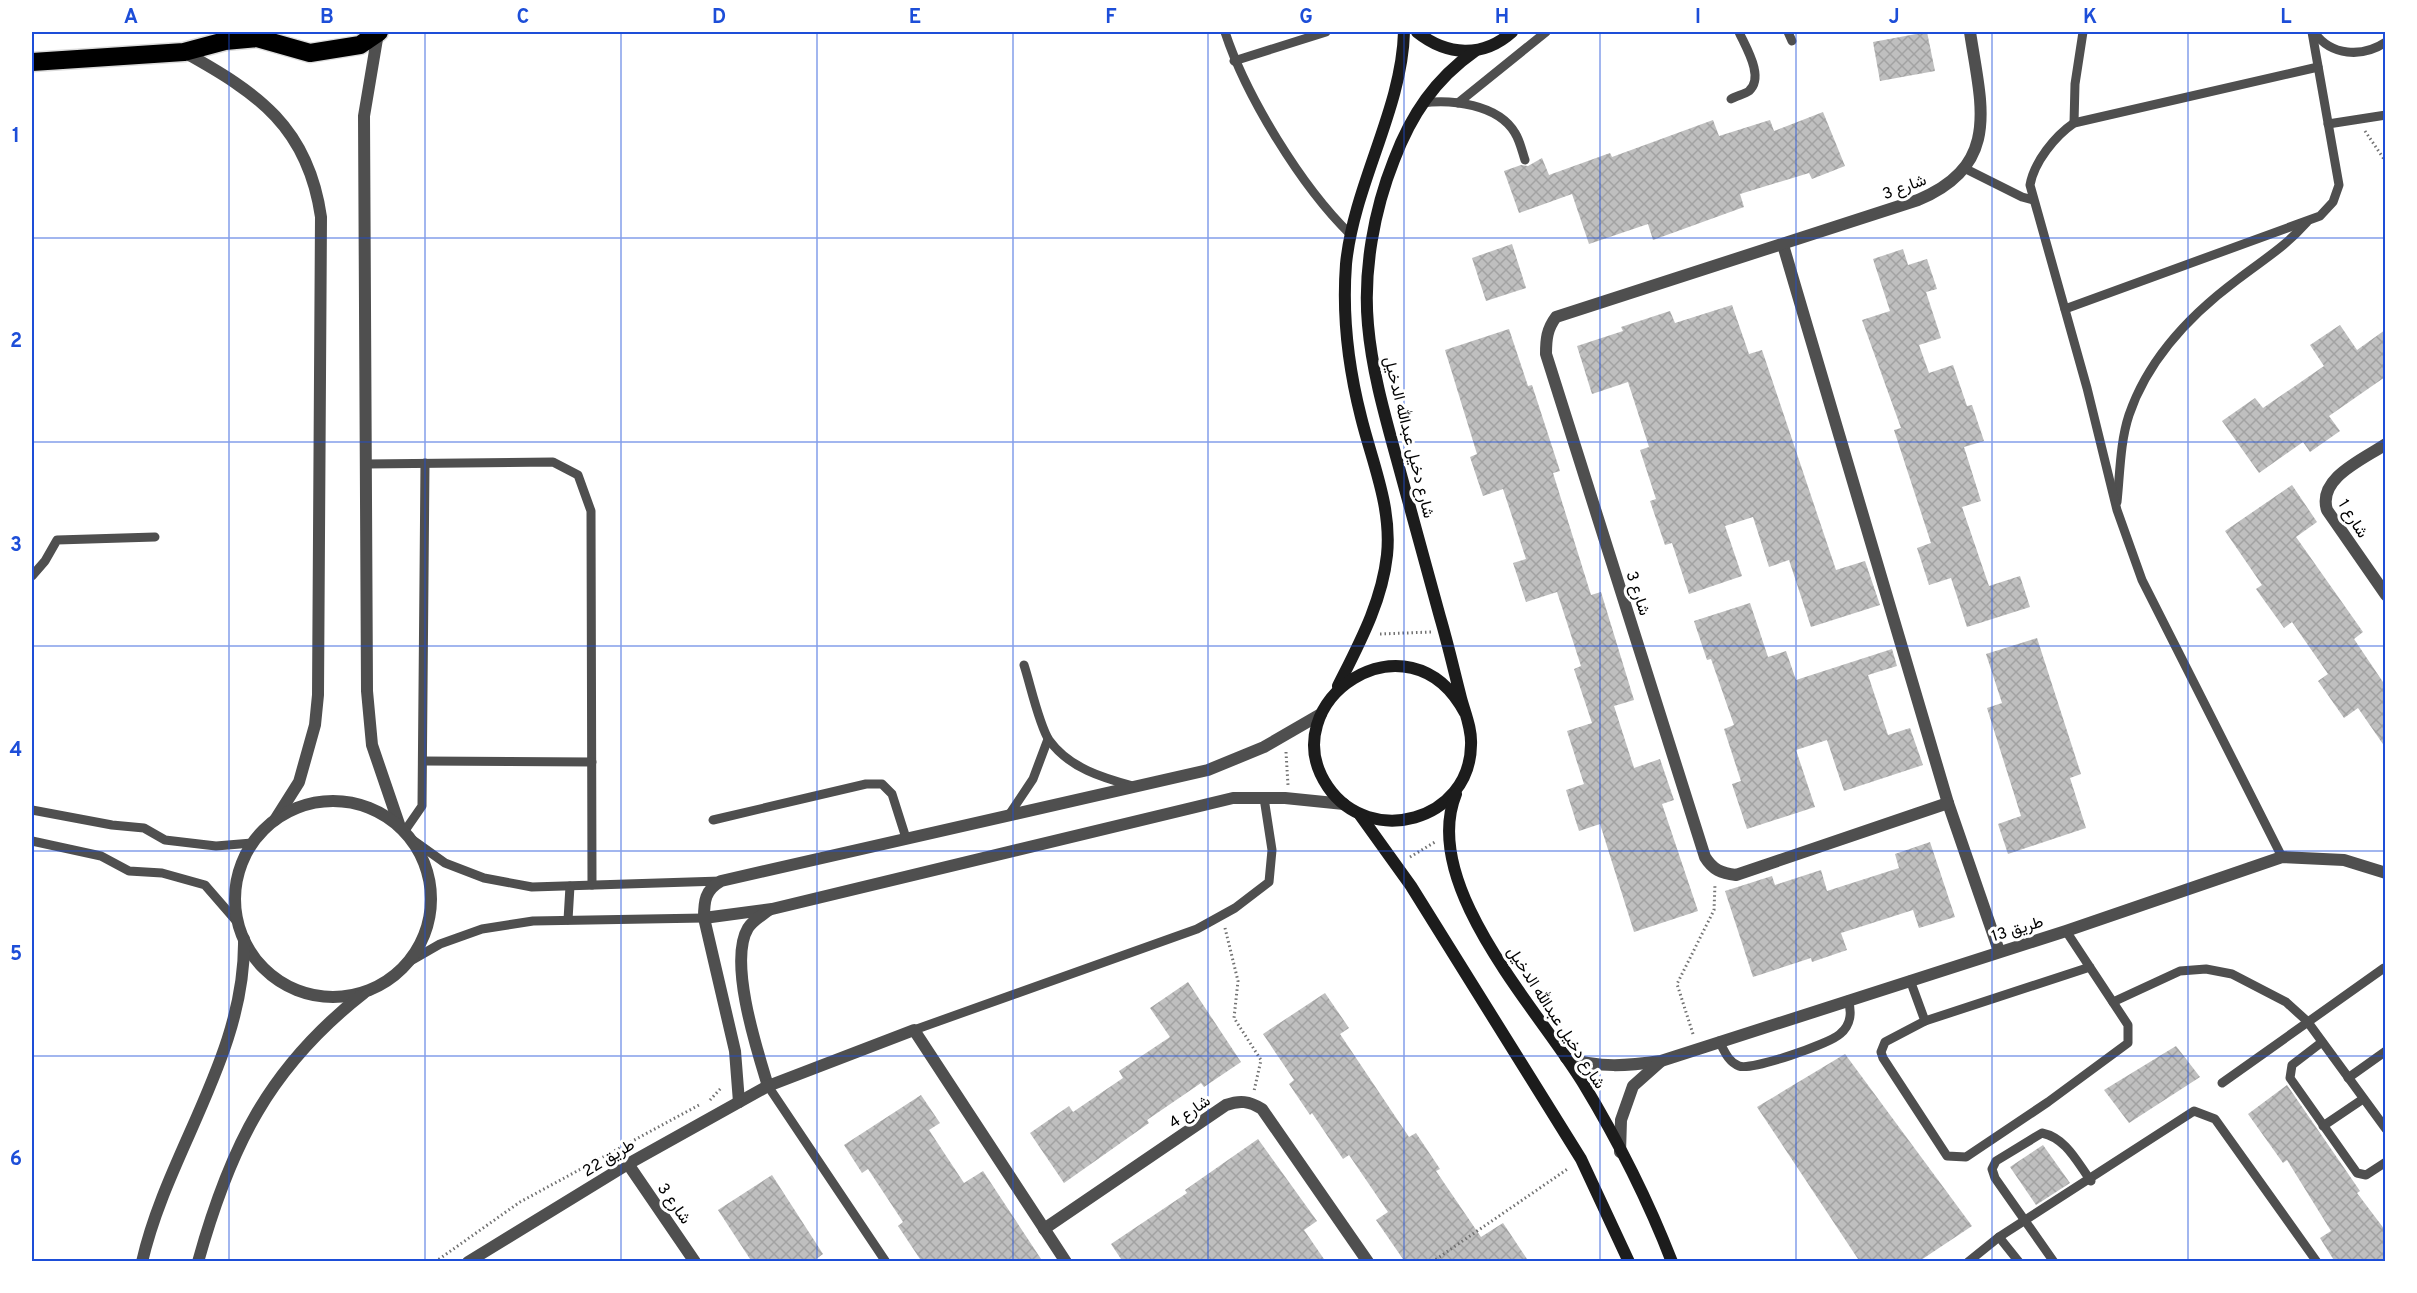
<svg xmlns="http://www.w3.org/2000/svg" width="2417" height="1293" font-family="Overpass,Vazirmatn,sans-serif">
  <defs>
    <pattern id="building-cross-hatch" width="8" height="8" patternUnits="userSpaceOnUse" patternTransform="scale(1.5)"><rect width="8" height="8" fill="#bfbfbf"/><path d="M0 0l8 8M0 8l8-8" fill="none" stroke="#a2a2a2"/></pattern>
  </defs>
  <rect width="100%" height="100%" fill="#fff"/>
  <!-- building -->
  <g fill="url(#building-cross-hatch)">
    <path d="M 1927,32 L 1935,71 L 1880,81 L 1873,42 Z"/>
    <path d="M 1823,112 L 1845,166 L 1812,179 L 1809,173 L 1740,194 L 1744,207 L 1653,240 L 1648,224 L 1589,244 L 1572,194 L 1519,213 L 1504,171 L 1521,165 L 1528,166 L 1542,158 L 1549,175 L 1610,153 L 1612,157 L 1713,120 L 1719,136 L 1770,120 L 1774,131 Z"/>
    <path d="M 1512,244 L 1526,288 L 1486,301 L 1472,258 Z"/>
    <path d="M 1903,249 L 1908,265 L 1927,259 L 1937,289 L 1926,292 L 1941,338 L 1919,345 L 1929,373 L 1953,365 L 1967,406 L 1972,405 L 1984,441 L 1964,447 L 1981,501 L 1962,507 L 1989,586 L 2020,576 L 2030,607 L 1967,627 L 1951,578 L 1929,585 L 1917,548 L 1931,543 L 1894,430 L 1901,428 L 1862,320 L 1890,311 L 1873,259 Z"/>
    <path d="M 1732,305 L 1749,354 L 1762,350 L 1836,570 L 1865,561 L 1880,605 L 1811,627 L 1789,560 L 1769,567 L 1753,517 L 1725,526 L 1742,576 L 1689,594 L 1672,543 L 1665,545 L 1650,501 L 1656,499 L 1640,450 L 1649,447 L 1628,382 L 1592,394 L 1577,346 L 1623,331 L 1621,327 L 1670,311 L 1675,323 Z"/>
    <path d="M 2340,325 L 2357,350 L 2385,330 L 2385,377 L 2329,416 L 2340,431 L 2310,452 L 2303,442 L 2259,473 L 2222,421 L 2255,398 L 2263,408 L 2324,366 L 2310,345 Z"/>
    <path d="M 1509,329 L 1528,386 L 1532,385 L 1560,471 L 1553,473 L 1591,595 L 1601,592 L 1634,700 L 1614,706 L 1634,768 L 1660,759 L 1674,800 L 1662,804 L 1698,911 L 1634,932 L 1600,824 L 1579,831 L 1566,790 L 1584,784 L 1567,731 L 1592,723 L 1574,669 L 1581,666 L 1557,592 L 1526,602 L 1513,563 L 1526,559 L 1503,489 L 1483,496 L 1470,457 L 1477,454 L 1445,350 Z"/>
    <path d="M 2292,485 L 2317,522 L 2296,537 L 2363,632 L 2354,639 L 2385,685 L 2385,747 L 2358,708 L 2344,718 L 2318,681 L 2328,674 L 2292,622 L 2284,628 L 2256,589 L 2262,585 L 2225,531 Z"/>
    <path d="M 1750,603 L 1768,657 L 1786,651 L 1796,680 L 1892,649 L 1897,666 L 1868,675 L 1888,735 L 1910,728 L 1923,765 L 1844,791 L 1827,740 L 1796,750 L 1815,807 L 1747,829 L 1732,784 L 1741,781 L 1724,729 L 1734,725 L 1711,659 L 1707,660 L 1694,621 Z"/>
    <path d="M 2037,638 L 2081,774 L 2070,778 L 2086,828 L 2008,854 L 1998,824 L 2021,816 L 1987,708 L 2002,703 L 1986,654 Z"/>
    <path d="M 1930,842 L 1955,917 L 1919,928 L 1913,910 L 1841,933 L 1847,950 L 1812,962 L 1811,958 L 1753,977 L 1725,891 L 1772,876 L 1775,885 L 1821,870 L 1827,891 L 1899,868 L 1895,854 Z"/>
    <path d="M 1188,982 L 1241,1062 L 1204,1087 L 1201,1083 L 1147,1120 L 1149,1123 L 1064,1183 L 1030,1133 L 1069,1106 L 1073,1112 L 1123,1078 L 1119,1071 L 1170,1037 L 1150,1008 Z"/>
    <path d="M 1325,993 L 1349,1028 L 1340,1034 L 1409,1137 L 1416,1133 L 1440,1169 L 1436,1171 L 1481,1237 L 1503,1223 L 1529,1262 L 1405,1262 L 1376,1220 L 1388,1212 L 1349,1155 L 1343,1159 L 1312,1113 L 1310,1115 L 1289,1084 L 1294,1080 L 1263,1034 Z"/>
    <path d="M 2176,1046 L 2200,1077 L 2129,1123 L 2104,1090 Z"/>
    <path d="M 1845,1054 L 1972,1226 L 1918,1262 L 1860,1262 L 1757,1107 Z"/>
    <path d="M 2287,1085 L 2360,1191 L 2357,1193 L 2385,1230 L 2385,1262 L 2335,1262 L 2320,1238 L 2331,1231 L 2287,1160 L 2283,1163 L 2248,1114 Z"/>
    <path d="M 921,1095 L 940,1123 L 929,1130 L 964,1183 L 983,1171 L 1043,1262 L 922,1262 L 898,1226 L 903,1222 L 868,1169 L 862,1173 L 844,1145 Z"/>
    <path d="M 1258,1139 L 1317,1221 L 1304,1230 L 1326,1262 L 1123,1262 L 1111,1244 L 1187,1193 L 1185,1190 Z"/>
    <path d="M 2043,1145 L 2070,1183 L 2036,1205 L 2010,1167 Z"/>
    <path d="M 772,1175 L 823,1254 L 812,1262 L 752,1262 L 718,1210 Z"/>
  </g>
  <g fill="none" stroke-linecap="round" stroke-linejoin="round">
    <defs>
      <path id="highway" d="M 32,62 L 184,52 L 225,41 L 257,38 L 310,53 L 360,45 L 379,32"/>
    </defs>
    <!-- highway casing -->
    <use href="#highway" stroke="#dbdbdb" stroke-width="21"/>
    <!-- path -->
    <g stroke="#717171" stroke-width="3" stroke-dasharray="1.5 3" stroke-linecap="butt">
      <path d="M 2365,131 L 2386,162"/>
      <path d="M 1380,634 L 1431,632"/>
      <path d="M 1286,752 L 1288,785"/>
      <path d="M 1410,857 L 1435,842"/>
      <path d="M 1225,928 L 1238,981 L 1234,1018 L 1261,1060 L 1254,1091"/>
      <path d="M 1693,1034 L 1677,984 L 1714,910 L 1715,884"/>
      <path d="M 710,1100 L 722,1087"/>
      <path d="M 435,1262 L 520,1202 L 699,1105"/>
      <path d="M 1432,1262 L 1569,1168"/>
    </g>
    <!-- lane -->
    <g stroke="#4f4f4f" stroke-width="9">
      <path d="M 1225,32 C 1246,96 1301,186 1350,234"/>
      <path d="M 1788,32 L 1792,41"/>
      <path d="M 2314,32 C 2331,56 2362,58 2386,42"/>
      <path d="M 1234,61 L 1326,32"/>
      <path d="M 1731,99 C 1736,96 1745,94 1749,91 C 1765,77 1745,46 1739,32"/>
      <path d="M 1422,103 C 1451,99 1498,104 1515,133 C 1520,141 1522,151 1525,160"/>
      <path d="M 1458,103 L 1546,32"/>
      <path d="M 2074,123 L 2075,84 L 2083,32"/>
      <path d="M 2328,124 L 2386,115"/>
      <path d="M 1966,169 L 2022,197 L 2033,200"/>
      <path d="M 2065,309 L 2320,216 L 2333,202 L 2339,185 L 2312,32"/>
      <path d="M 366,464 L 553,462 L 578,475 L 591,511 L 592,885"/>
      <path d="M 2117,502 C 2120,474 2120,442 2129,415 C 2148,359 2190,315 2237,280 C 2264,259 2284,248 2307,222"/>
      <path d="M 32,576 L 45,561 L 57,540 L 155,537"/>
      <path d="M 1024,665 C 1030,683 1039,725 1049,740 C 1069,768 1103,778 1133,786"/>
      <path d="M 423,761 L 592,762"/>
      <path d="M 32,810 L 112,825 L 144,828 L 165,840 L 216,846 L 252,843"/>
      <path d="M 1009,815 L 1033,779 L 1048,739"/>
      <path d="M 713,820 L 866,784 L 882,784 L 892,794 L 906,838"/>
      <path d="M 404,832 L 422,806 L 425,463"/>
      <path d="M 410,838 L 445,863 L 484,878 L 532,887 L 721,881"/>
      <path d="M 32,841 L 101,856 L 129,871 L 162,873 L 205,885 L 238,923"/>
      <path d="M 2282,857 L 2142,580 L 2117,510 L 2087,388 L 2030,185 C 2034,162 2055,136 2074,123 L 2318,67"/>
      <path d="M 568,920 L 570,886"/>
      <path d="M 2066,931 L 2128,1025 L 2128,1043 L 2048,1102 L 1966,1157 L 1947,1156 L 1883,1058 L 1881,1052 L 1885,1042 L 1925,1021 L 2090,967"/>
      <path d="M 407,963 L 440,944 L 482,929 L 533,921 L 704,918"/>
      <path d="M 1910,980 L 1925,1021"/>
      <path d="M 2113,1002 L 2180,971 L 2206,969 L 2232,974 L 2286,1002 L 2307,1021 L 2386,1129"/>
      <path d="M 914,1030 L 1197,929 L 1235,908 L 1269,882 L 1272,850 L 1264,798"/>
      <path d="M 1719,1041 C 1724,1050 1728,1062 1739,1066 C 1751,1071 1829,1044 1840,1034 C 1851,1025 1852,1012 1848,1000"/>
      <path d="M 2322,1042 L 2292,1065 L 2290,1078 L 2357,1173 L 2366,1175 L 2386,1162"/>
      <path d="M 2348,1078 L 2386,1051"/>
      <path d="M 2222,1083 L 2384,968"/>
      <path d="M 768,1086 L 886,1262"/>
      <path d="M 2323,1126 L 2363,1099"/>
      <path d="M 1999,1237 L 2019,1262"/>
      <path d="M 1968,1262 L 1999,1237 L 2194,1111 L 2215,1119 L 2317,1262"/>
      <path d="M 2054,1262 L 1995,1178 L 1992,1169 L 1996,1161 L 2042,1133 C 2066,1138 2077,1162 2091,1181"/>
    </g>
    <!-- street -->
    <g stroke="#4f4f4f" stroke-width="12">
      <path d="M 378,33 L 364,116 L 367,691 L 372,745 L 400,827"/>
      <path d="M 184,52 C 258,93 308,127 321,217 L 318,695 L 315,725 L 299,782 L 275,820"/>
      <path d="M 1783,245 L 1948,803 L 1999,951"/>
      <path d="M 2386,444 C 2364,459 2317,478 2327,510 L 2386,595"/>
      <circle cx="333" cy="899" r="98"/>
      <path d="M 1948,803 L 1736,875 C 1721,873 1713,870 1705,857 L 1546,354 C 1546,339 1547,329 1556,317 L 1918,200 C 2002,165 1981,105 1970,32"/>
      <path d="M 704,918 L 772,909 L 1233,798 L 1285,798 L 1344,804"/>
      <path d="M 1566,1058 C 1600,1068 1627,1066 1661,1061 L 2066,931 L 2282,857 L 2344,860 L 2386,873"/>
      <path d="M 768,1086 C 757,1050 728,961 748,928 C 753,920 761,916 769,910"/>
      <path d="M 739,1102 L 735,1051 L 704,918 C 704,901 705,890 721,881 L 1208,770 L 1264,747 L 1321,714"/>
      <path d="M 1620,1152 L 1621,1120 L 1633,1086 L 1660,1062"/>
      <path d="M 628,1164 L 695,1262"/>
      <path d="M 1044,1229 L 1226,1105 C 1240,1100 1249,1101 1262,1109 L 1368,1262"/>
      <path d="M 142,1262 C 167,1152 246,1055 244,939"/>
      <path d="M 198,1262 C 230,1147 269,1067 364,993"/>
      <path d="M 468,1262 L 628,1164 L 768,1086 L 914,1030 L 1066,1262"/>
    </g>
    <!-- secondary -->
    <g stroke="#1c1c1c" stroke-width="12">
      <path d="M 1417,32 C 1447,56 1483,58 1512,32"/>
      <path d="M 1338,686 C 1359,644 1382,602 1387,555 C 1392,507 1372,462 1361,417 C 1348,366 1342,317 1346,264 C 1354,184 1402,109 1404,32"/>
      <path d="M 1465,713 C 1409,607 1270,702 1328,787 C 1370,848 1470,821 1471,745 C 1472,729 1465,713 1461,698 C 1454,671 1448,644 1440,617 C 1426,565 1411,512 1397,460 C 1385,416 1372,371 1368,325 C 1363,271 1374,210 1394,160 C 1411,115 1435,79 1475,51"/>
      <path d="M 1456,794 C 1419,885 1538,1009 1583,1083 C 1617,1139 1648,1200 1672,1262"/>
      <path d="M 1360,815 L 1411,886 L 1581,1159 L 1629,1262"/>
    </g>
    <!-- highway -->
    <use href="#highway" stroke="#000" stroke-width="18"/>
  </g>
  <!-- grid -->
  <path fill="none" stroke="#1d4ed8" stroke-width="1.5" stroke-opacity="0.55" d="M 229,32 L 229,1262M 425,32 L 425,1262M 621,32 L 621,1262M 817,32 L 817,1262M 1013,32 L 1013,1262M 1208,32 L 1208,1262M 1404,32 L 1404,1262M 1600,32 L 1600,1262M 1796,32 L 1796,1262M 1992,32 L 1992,1262M 2188,32 L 2188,1262M 32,238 L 2386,238M 32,442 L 2386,442M 32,646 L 2386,646M 32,851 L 2386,851M 32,1056 L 2386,1056"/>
  <g text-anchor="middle" stroke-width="6" stroke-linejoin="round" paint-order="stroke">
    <!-- street labels -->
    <g font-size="16" fill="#000" stroke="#fff">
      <text transform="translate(1904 186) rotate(-20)" y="6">شارع 3</text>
      <text transform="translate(1410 437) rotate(76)" y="6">شارع دخيل عبدالله الدخيل</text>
      <text transform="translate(2354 518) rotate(58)" y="6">شارع 1</text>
      <text transform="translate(1639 593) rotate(72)" y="6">شارع 3</text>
      <text transform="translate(2017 928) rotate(-17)" y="6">طريق 13</text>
      <text transform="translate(1557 1017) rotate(57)" y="6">شارع دخيل عبدالله الدخيل</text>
      <text transform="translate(1189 1111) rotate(-34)" y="6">شارع 4</text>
      <text transform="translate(608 1157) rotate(-31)" y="6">طريق 22</text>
      <text transform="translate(675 1203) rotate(55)" y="6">شارع 3</text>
    </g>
  </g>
  <!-- border -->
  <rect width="2417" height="1293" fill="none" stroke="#ffffff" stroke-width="66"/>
  <rect x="33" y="33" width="2351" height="1227" fill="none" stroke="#1d4ed8" stroke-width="2"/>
  <g font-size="20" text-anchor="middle" font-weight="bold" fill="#1d4ed8">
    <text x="131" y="23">A</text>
    <text x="327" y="23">B</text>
    <text x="523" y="23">C</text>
    <text x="719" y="23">D</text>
    <text x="915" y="23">E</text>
    <text x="1111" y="23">F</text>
    <text x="1306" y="23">G</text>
    <text x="1502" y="23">H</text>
    <text x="1698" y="23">I</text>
    <text x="1894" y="23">J</text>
    <text x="2090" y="23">K</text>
    <text x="2286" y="23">L</text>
    <text x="16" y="142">1</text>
    <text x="16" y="347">2</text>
    <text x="16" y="551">3</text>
    <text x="16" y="756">4</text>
    <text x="16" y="960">5</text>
    <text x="16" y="1165">6</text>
  </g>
</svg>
